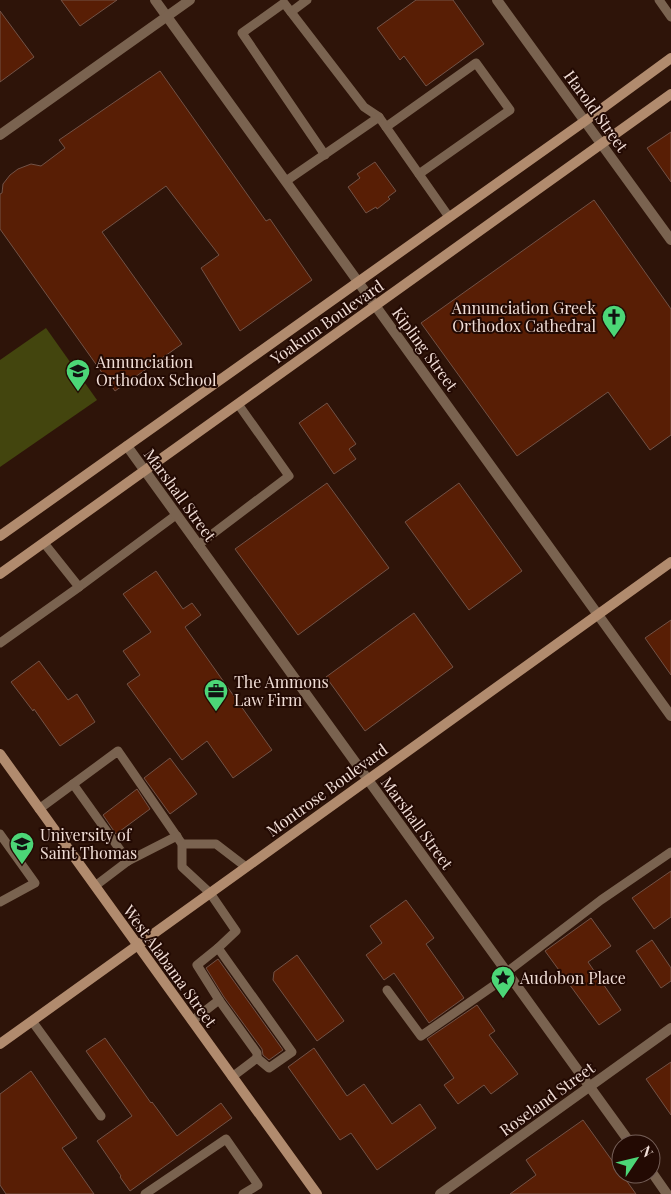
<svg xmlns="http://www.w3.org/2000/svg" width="671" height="1194" font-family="'Playfair Display',serif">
  <rect width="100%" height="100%" fill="#2e1409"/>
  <!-- green -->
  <path fill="#43450e" d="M 46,328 L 97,400 L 0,467 L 0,360 Z"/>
  <!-- building -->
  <g fill="#581e05" stroke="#725246">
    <path d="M 61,0 L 117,0 L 80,26 Z"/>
    <path d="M 416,0 L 453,0 L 484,44 L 426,86 L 404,56 L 400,60 L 377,28 Z"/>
    <path d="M 0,11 L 34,57 L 0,82 Z"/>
    <path d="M 160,71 L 266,221 L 270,219 L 312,280 L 240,331 L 201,268 L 219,255 L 166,186 L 102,232 L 182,344 L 115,391 L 0,229 L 0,194 L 2,193 L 3,184 L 10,175 L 18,169 L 31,164 L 41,166 L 65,148 L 59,140 Z"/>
    <path d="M 671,132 L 671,182 L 647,148 Z"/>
    <path d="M 375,162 L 396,191 L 388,197 L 390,199 L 377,209 L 376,207 L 366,213 L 348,187 L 360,178 L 357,174 Z"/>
    <path d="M 594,200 L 671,309 L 671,435 L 650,450 L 608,392 L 517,456 L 421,323 Z"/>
    <path d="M 327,403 L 356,444 L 349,449 L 356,459 L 334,474 L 299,423 Z"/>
    <path d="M 327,483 L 389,568 L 298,635 L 235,549 Z"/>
    <path d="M 459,483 L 522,571 L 469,610 L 405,522 Z"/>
    <path d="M 156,571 L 183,609 L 192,603 L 201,615 L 185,627 L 272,750 L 233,778 L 207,741 L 182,760 L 127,684 L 140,675 L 123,651 L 151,632 L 123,594 Z"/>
    <path d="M 414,613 L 453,667 L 365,731 L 326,677 Z"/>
    <path d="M 671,620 L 671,675 L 645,638 Z"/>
    <path d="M 39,661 L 68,700 L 77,694 L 95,722 L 60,746 L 34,709 L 33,711 L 11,682 Z"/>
    <path d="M 170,758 L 197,794 L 170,814 L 144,778 Z"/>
    <path d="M 137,789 L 150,809 L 116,834 L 103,815 Z"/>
    <path d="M 671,871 L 671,917 L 654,929 L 632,898 Z"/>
    <path d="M 406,900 L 434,938 L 426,944 L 464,998 L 429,1023 L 394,973 L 384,980 L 366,955 L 382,943 L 370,926 Z"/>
    <path d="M 591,918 L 611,946 L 588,962 L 621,1010 L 599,1025 L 545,951 Z"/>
    <path d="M 652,940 L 671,968 L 671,981 L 661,988 L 636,951 Z"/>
    <path d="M 297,955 L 344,1021 L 317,1041 L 273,980 L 274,972 Z"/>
    <path d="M 218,959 L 283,1050 L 269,1060 L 263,1055 L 262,1049 L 224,997 L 206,968 Z"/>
    <path d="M 477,1005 L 495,1031 L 489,1035 L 518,1074 L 491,1094 L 484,1085 L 458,1104 L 444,1085 L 454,1078 L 427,1039 Z"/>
    <path d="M 105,1038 L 151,1103 L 152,1102 L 177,1136 L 221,1103 L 232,1118 L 130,1191 L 120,1177 L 121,1176 L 97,1141 L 132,1116 L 86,1051 Z"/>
    <path d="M 314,1048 L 347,1096 L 364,1084 L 392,1124 L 420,1104 L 436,1128 L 377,1170 L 351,1133 L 340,1140 L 288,1067 Z"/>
    <path d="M 671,1062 L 671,1115 L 646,1079 Z"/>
    <path d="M 31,1071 L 77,1138 L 62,1148 L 94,1194 L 6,1194 L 0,1185 L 0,1094 Z"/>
    <path d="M 583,1120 L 636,1194 L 510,1194 L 536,1175 L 526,1160 Z"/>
  </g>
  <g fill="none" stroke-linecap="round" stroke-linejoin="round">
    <!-- lane -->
    <g stroke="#7a6350" stroke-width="9">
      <path d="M 659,0 L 671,17"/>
      <path d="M 291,12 L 307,0"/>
      <path d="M 386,127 L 476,63 L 510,110 L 419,174"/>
      <path d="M 325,155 L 242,33 L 284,3 L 364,107 L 379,117 L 449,217"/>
      <path d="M 286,181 L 379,117"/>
      <path d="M 198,545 L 289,476 L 238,404"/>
      <path d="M 79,587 L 176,515"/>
      <path d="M 0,643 L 79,587 L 44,543"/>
      <path d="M 73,784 L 128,861"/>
      <path d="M 39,809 L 118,751 L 182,844 L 182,867 L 210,893 L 236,931 L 218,948 L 292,1052 L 269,1068 L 257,1058 L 232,1077"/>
      <path d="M 0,834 L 35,883 L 0,902"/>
      <path d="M 182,844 L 216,844 L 246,867"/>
      <path d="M 95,886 L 128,861 L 177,836"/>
      <path d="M 507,972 L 601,900 L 671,852"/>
      <path d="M 387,990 L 421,1036 L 509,975"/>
      <path d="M 219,1000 L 257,1053 L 257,1058"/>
      <path d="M 32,1021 L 101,1116"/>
      <path d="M 192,1021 L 219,1000 L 197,965 L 218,948"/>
      <path d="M 145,1194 L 226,1139 L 258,1185 L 243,1194"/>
    </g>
    <!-- street -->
    <g stroke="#7a6350" stroke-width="10">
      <path d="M 155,0 L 671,716"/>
      <path d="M 497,0 L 671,240"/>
      <path d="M 0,135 L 190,0"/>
      <path d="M 127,446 L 631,1144"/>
      <path d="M 651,1171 L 667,1194"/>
      <path d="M 440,1194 L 671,1028"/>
    </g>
    <!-- secondary -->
    <g stroke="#b18b6e" stroke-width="10">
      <path d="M 0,536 L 585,121 L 671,58"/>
      <path d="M 0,574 L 671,94"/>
      <path d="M 0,754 L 317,1194"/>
      <path d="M 0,1044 L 671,562"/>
    </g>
  </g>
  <!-- icons -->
  <defs>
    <symbol id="church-pin" viewBox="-11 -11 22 30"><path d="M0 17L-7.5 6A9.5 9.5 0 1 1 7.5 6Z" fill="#4cd677" stroke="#230a03"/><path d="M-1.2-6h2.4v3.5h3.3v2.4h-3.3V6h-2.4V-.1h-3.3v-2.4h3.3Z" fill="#111"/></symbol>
    <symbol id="school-pin" viewBox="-11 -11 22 30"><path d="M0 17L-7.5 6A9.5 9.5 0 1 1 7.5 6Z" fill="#4cd677" stroke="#230a03"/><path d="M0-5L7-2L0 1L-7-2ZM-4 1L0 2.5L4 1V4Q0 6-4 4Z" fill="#111"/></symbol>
    <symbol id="office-pin" viewBox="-11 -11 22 30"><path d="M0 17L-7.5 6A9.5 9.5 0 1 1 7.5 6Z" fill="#4cd677" stroke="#230a03"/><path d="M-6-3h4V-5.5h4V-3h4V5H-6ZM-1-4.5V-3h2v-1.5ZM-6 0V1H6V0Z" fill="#111"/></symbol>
    <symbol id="university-pin" viewBox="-11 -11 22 30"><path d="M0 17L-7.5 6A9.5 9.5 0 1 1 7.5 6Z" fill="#4cd677" stroke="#230a03"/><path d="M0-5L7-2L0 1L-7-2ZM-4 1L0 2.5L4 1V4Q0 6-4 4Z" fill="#111"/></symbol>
    <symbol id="sight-pin" viewBox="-11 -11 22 30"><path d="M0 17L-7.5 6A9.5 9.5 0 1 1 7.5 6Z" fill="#4cd677" stroke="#230a03"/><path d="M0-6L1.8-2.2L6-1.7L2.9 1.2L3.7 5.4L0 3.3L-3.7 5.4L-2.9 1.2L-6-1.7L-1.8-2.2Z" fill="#111"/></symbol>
  </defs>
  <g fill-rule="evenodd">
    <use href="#church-pin" x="600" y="303" width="28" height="38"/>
    <use href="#school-pin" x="64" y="357" width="28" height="38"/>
    <use href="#office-pin" x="202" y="677" width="28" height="38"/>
    <use href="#university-pin" x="8" y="830" width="28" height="38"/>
    <use href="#sight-pin" x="489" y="964" width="28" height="38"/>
  </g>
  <g text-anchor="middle" stroke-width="4" stroke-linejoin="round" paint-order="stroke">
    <!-- street labels -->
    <g font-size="16" fill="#f1ded7" stroke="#230a03">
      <text transform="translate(596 111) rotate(54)" y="6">Harold Street</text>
      <text transform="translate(327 322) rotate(-35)" y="6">Yoakum Boulevard</text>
      <text transform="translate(425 349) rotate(54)" y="6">Kipling Street</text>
      <text transform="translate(180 495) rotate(54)" y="6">Marshall Street</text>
      <text transform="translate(327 790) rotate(-36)" y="6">Montrose Boulevard</text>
      <text transform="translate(417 823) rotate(54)" y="6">Marshall Street</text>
      <text transform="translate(170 966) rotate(54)" y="6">West Alabama Street</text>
      <text transform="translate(547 1099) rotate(-36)" y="6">Roseland Street</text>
    </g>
    <!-- poi labels -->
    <g font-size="16" fill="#f1ded7" stroke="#230a03" text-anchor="start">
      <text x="596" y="314" text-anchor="end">Annunciation Greek<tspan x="596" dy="18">Orthodox Cathedral</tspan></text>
      <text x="96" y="368">Annunciation<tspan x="96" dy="18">Orthodox School</tspan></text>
      <text x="234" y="688">The Ammons<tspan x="234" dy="18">Law Firm</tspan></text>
      <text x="40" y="841">University of<tspan x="40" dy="18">Saint Thomas</tspan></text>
      <text x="520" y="984">Audobon Place</text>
    </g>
  </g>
  <!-- north arrow -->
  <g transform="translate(636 1159) rotate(55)"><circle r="24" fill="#230a03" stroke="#755f58"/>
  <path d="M0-4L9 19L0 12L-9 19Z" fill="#4cd677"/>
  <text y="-8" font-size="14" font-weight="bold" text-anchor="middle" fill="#f1ded7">N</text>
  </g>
</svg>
